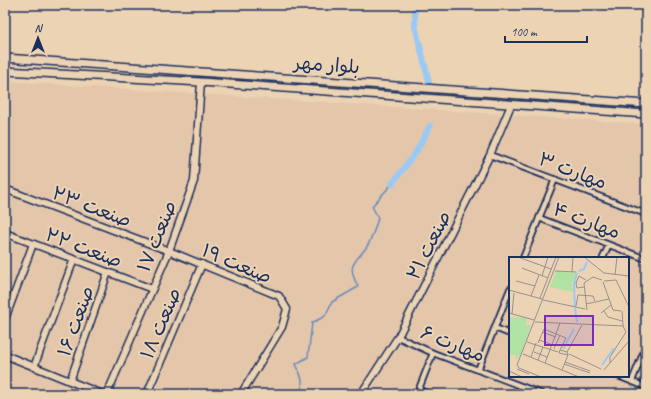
<svg xmlns="http://www.w3.org/2000/svg" width="651" height="399" font-family="Caveat,'Playpen Sans Arabic',sans-serif">
  <rect width="100%" height="100%" fill="#ebd3b3"/>
  <filter id="ink" filterUnits="userSpaceOnUse"><feTurbulence type="fractalNoise" baseFrequency=".025" numOctaves="2"/><feDisplacementMap in="SourceGraphic" scale="8" xChannelSelector="R" yChannelSelector="G"/><feConvolveMatrix kernelMatrix="1 2 1 2 8 2 1 2 1" color-interpolation-filters="sRGB"/></filter>
  <g filter="url(#ink)">
    <!-- built -->
    <path fill="#e4c6ab" fill-rule="evenodd" d="M 5,81 L 646,124 L 646,394 L 5,394 ZM 510,258 L 628,258 L 628,376 L 510,376 Z"/>
    <g fill="none" stroke-linecap="round" stroke-linejoin="round">
      <!-- stream -->
      <path stroke="#688bb9" stroke-width="1.5" d="M 297,394 C 307,385 300,374 296,364 L 308,357 L 312,323 L 325,316 L 332,302 L 358,287 C 347,265 353,264 366,248 C 372,240 375,228 378,218 L 372,206 L 392,184"/>
      <!-- canal -->
      <g stroke="#9bc9f5" stroke-width="6">
        <path d="M 415,5 L 415,26 L 429,82"/>
        <path d="M 392,184 L 416,152 L 430,126"/>
      </g>
      <defs>
        <g id="minor">
          <path d="M 490,155 L 646,214"/>
          <path d="M 539,218 L 646,259"/>
          <path d="M 523,258 L 555,179"/>
          <path d="M 603,258 L 609,245"/>
          <path d="M 495,328 L 510,334"/>
          <path d="M 398,337 L 433,353 L 542,394"/>
          <path d="M 478,370 L 510,289"/>
          <path d="M 618,376 L 646,387"/>
          <path d="M 632,381 L 646,346"/>
          <path d="M 419,390 L 429,394"/>
          <path d="M 417,394 L 433,353"/>
        </g>
        <g id="tertiary">
          <path d="M 5,189 L 169,251 L 279,296 L 287,309 L 282,327 L 241,394"/>
          <path d="M 5,233 L 152,289"/>
          <path d="M 5,319 L 33,244"/>
          <path d="M 5,355 L 102,394"/>
          <path d="M 34,367 L 74,259"/>
          <path d="M 70,381 L 108,272"/>
          <path d="M 107,394 L 169,251 L 194,181 L 201,82"/>
          <path d="M 147,394 L 202,264"/>
          <path d="M 361,394 L 398,337 L 490,155 L 511,105"/>
        </g>
        <g id="secondary">
          <path d="M 5,58 L 646,104"/>
          <path d="M 5,71 L 201,82 L 646,114"/>
        </g>
      </defs>
      <!-- minor casing -->
      <use href="#minor" stroke="#1b2f5e" stroke-width="8"/>
      <!-- tertiary casing -->
      <use href="#tertiary" stroke="#1b2f5e" stroke-width="9"/>
      <!-- secondary casing -->
      <use href="#secondary" stroke="#1b2f5e" stroke-width="10"/>
      <!-- minor -->
      <use href="#minor" stroke="#ebd3b3" stroke-width="4.5"/>
      <!-- tertiary -->
      <use href="#tertiary" stroke="#ebd3b3" stroke-width="6"/>
      <!-- secondary -->
      <use href="#secondary" stroke="#ebd3b3" stroke-width="7"/>
    </g>
  </g>
  <g text-anchor="middle" stroke-width="4" stroke-linejoin="round" paint-order="stroke">
    <!-- street labels -->
    <g font-size="19" fill="#1b2f5e" stroke="#ebd3b3">
      <text transform="translate(327 64) rotate(4)" y="7">بلوار مهر</text>
      <text transform="translate(573 170) rotate(21)" y="7">مهارت ۳</text>
      <text transform="translate(92 206) rotate(21)" y="7">صنعت ۲۳</text>
      <text transform="translate(587 220) rotate(21)" y="7">مهارت ۴</text>
      <text transform="translate(156 236) rotate(-68)" y="7">صنعت ۱۷</text>
      <text transform="translate(428 245) rotate(-63)" y="7">صنعت ۲۱</text>
      <text transform="translate(84 247) rotate(21)" y="7">صنعت ۲۲</text>
      <text transform="translate(237 263) rotate(23)" y="7">صنعت ۱۹</text>
      <text transform="translate(75 321) rotate(-70)" y="7">صنعت ۱۶</text>
      <text transform="translate(160 323) rotate(-67)" y="7">صنعت ۱۸</text>
      <text transform="translate(453 343) rotate(22)" y="7">مهارت ۶</text>
    </g>
  </g>
  <!-- overview -->
  <g transform="translate(509 257)">
    <rect width="120" height="120" fill="#ebd3b3"/>
    <path d="M 47,14 L 68,16 L 63,26 L 64,35 L 41,30 ZM 0,60 L 18,61 L 17,68 L 22,68 L 12,97 L 6,103 L 7,99 L 3,97 L 0,100 Z" fill="#b0e3a3"/>
    <path fill="none" stroke="#9bc9f5" stroke-width="2" d="M 70,14 L 75,12 L 78,5M 66,50 L 65,27 L 68,16M 66,51 L 68,65M 54,92 L 65,72M 93,108 L 105,91"/>
    <path fill="none" stroke="#989191" stroke-width="1" d="M 9,0 L 42,12M 75,0 L 95,16 L 120,19M 13,11 L 39,21M 46,14 L 67,15M 63,15 L 64,0M 106,18 L 108,0M 33,19 L 39,0M 7,24 L 26,29M 95,24 L 107,23 L 120,50M 94,25 L 104,53 L 112,54M 75,30 L 68,31 L 67,26 L 70,19 L 77,23M 0,33 L 33,42M 22,39 L 30,18M 31,41 L 47,0M 34,43 L 76,52M 77,47 L 100,42M 67,49 L 69,38 L 84,39 L 86,44M 78,53 L 75,26 L 84,20 L 93,23M 95,54 L 99,60 L 113,64M 113,54 L 114,68M 0,56 L 25,63M 92,56 L 102,48M 3,57 L 5,36M 26,65 L 115,69M 33,75 L 47,80M 30,83 L 44,88M 18,85 L 49,95M 29,86 L 35,72 L 57,81 L 51,93M 45,92 L 51,78M 51,93 L 58,95 L 59,98 L 50,96 ZM 25,95 L 38,100M 58,95 L 73,68M 14,97 L 70,120M 60,97 L 92,112M 22,100 L 27,86M 29,103 L 34,90M 56,105 L 81,114M 36,106 L 51,66M 101,106 L 101,100 L 117,75 L 114,69M 55,107 L 81,116M 8,112 L 20,117M 53,113 L 59,98M 95,113 L 120,84M 0,114 L 13,120M 32,120 L 10,111 L 8,108 L 50,0"/>
    <path fill="#7b2cbf" fill-opacity="0.15" stroke="#7b2cbf" stroke-width="2" d="M 36,59 L 84,59 L 84,88 L 36,88 Z"/>
    <rect width="120" height="120" fill="none" stroke="#1b2f5e" stroke-width="2"/>
  </g>
  <!-- margin -->
  <rect width="651" height="399" fill="none" stroke="#ebd3b3" stroke-width="20"/>
  <rect x="10" y="10" width="631" height="379" fill="none" stroke="#1b2f5e" stroke-width="1.5" filter="url(#ink)"/>
  <!-- north arrow -->
  <g transform="translate(38 38)" stroke="#ebd3b3" stroke-width="3" paint-order="stroke">
  <path d="M0-3L7 15L0 10L-7 15Z" fill="#1b2f5e"/>
  <text y="-6" font-size="11" font-weight="bold" text-anchor="middle" fill="#1b2f5e">N</text>
  </g>
  <!-- scale -->
  <path d="M505 36v6h82v-6" fill="none" stroke="#1b2f5e" stroke-width="2"/>
  <text x="511" y="36" font-size="12" fill="#1b2f5e" stroke="#ebd3b3" stroke-width="3" paint-order="stroke">100 m</text>
</svg>
